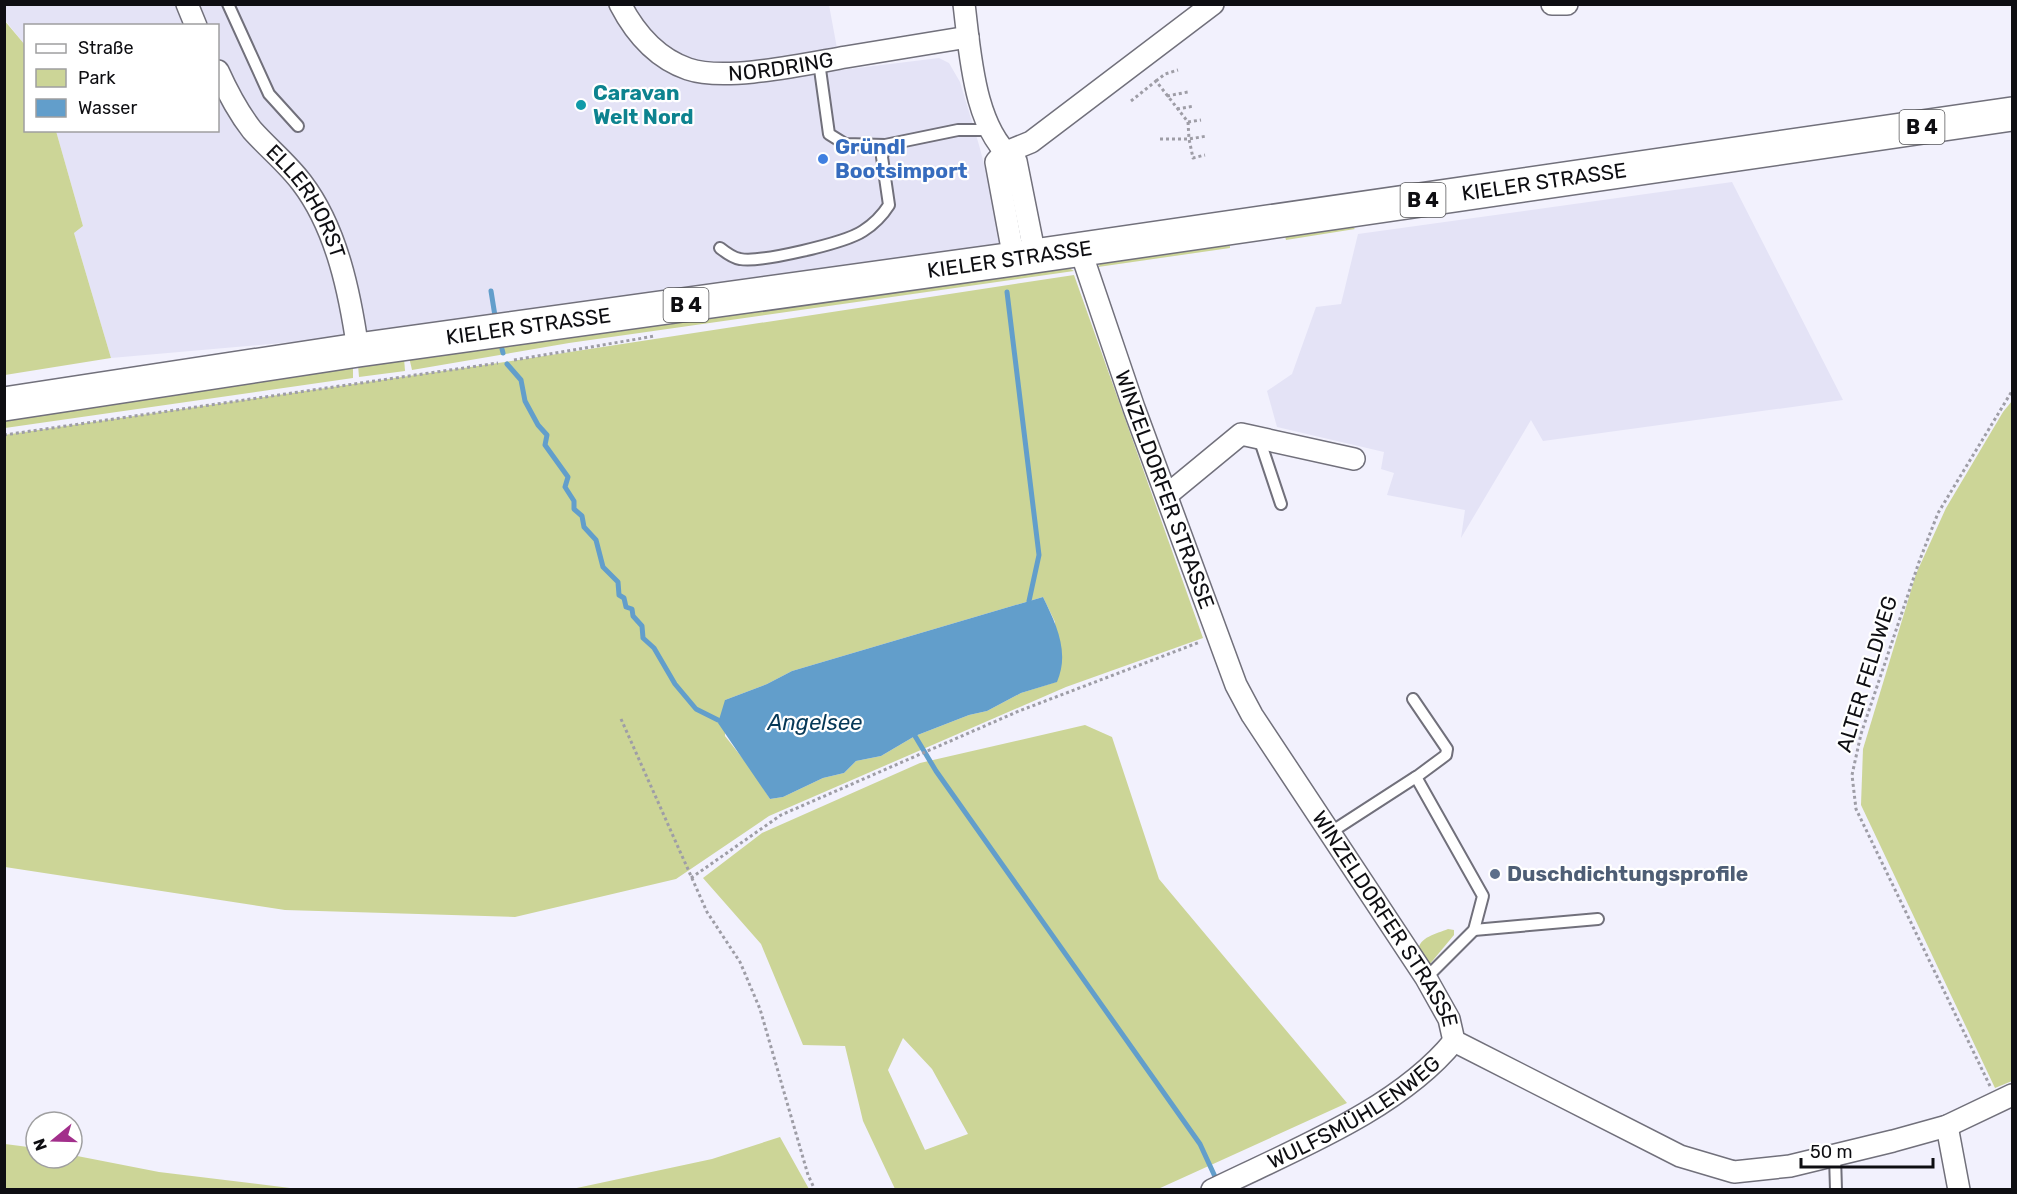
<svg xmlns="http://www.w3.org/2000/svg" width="2017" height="1194" font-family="Rubik,sans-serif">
  <rect width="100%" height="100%" fill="#f2f1fd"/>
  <!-- built -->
  <g fill="#e4e3f6">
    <path d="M 5,4 L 829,5 L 841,70 L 939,58 L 949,63 L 960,82 L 979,145 L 993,198 L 1000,249 L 327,339 L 111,358 L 74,233 L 83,226 L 56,131 L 218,130 L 218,26 L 26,26 L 25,45 L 5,20 Z"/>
    <path d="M 1732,182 L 1843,400 L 1543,441 L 1531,420 L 1461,538 L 1465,510 L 1387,495 L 1394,473 L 1381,469 L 1384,452 L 1277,427 L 1267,391 L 1292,374 L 1316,307 L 1341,304 L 1358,234 Z"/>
  </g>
  <!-- green -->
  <g fill="#ccd597" fill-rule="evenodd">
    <path d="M 4,20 L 25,45 L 26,130 L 56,131 L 83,226 L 74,233 L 111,358 L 5,375 Z"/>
    <path d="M 1347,222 L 1355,229 L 1286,240 L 1285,236 Z"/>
    <path d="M 1230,246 L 1230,248 L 1098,267 L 1104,259 L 1172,248 Z"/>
    <path d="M 1062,264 L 1074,271 L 569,343 L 412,370 L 409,357 Z"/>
    <path d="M 1074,275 L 1203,638 L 1066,687 L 769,816 L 676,879 L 515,917 L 285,910 L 5,867 L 4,435 L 498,363 ZM 1043,597 L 1055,622 L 1056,682 L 1021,693 L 987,711 L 969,715 L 915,736 L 881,756 L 856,761 L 844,773 L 823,778 L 783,797 L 770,799 L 751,769 L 725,736 L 725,700 L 767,684 L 792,671 Z"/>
    <path d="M 404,358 L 405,371 L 359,377 L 358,365 Z"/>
    <path d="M 353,366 L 353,378 L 5,428 L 4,415 Z"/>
    <path d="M 2012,401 L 2012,1081 L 1995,1088 L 1861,805 L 1863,749 L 1916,574 L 1946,508 L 2003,412 Z"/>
    <path d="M 1085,725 L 1112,737 L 1159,879 L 1347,1103 L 1158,1189 L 895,1189 L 863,1121 L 845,1046 L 803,1045 L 761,944 L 703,878 L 762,833 L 920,763 ZM 903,1038 L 932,1069 L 968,1134 L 925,1150 L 888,1070 Z"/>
    <path d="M 1448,929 L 1454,930 L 1454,935 L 1429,965 L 1418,951 C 1419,937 1436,934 1448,929 Z"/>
    <path d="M 780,1137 L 809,1189 L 572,1189 L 712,1159 Z"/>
    <path d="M 5,1144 L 36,1148 L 36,1158 L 72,1158 L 72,1155 L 159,1172 L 298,1189 L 5,1189 Z"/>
  </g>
  <!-- water -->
  <path fill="#629ecb" d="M 1043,597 C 1056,624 1070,652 1057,682 L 1021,693 L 987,711 L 969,715 L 915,736 L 881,756 L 856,761 L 844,773 L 823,778 L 783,797 L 770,799 L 718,723 L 725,700 L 767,684 L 792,671 Z"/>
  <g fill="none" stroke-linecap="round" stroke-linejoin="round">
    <!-- stream -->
    <g stroke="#629ecb" stroke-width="5">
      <path d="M 491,291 L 495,316"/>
      <path d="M 1007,292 L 1039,555 L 1029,601"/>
      <path d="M 502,349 L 503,353"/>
      <path d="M 507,364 L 521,380 L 525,401 L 538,425 L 547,435 L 545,445 L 568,477 L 565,487 L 574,501 L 574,509 L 582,516 L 584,527 L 596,540 L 603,567 L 618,582 L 619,595 L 624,598 L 626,607 L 632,609 L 633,616 L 642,626 L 643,638 L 654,648 L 675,684 L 696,709 L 718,720"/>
      <path d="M 915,736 L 936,771 L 1200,1144 L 1217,1181"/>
    </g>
    <defs>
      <g id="lane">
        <path d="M 228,4 L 269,94 L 298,126"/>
        <path d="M 819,62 L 829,134 L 845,144 L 885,145"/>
        <path d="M 720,248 C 725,252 733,258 740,259 C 760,263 845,243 863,231 C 874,224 882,216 889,205 L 882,157 L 885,145 L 958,130 L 988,130"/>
        <path d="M 1259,438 L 1281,504"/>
        <path d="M 1413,699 L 1447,749 L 1446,755 L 1415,778"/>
        <path d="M 1331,832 L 1416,777 L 1483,896 L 1474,930 L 1426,978"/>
        <path d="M 1474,930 L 1598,919"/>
        <path d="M 1835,1156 L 1836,1190"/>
      </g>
      <g id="street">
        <path d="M 187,4 L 196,26"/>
        <path id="s1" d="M 620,4 C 635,33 656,58 688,69 C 726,82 805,64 846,57 C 887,50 927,44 968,37"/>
        <path d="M 964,4 C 970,52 974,132 1016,161 L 1035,256"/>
        <path d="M 1552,4 L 1567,4"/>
        <path id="s2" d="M 218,71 C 227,91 238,112 252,130 C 268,148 287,163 302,183 C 337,229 350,294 358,350"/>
        <path id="s3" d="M 1080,249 L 1134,408 L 1236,685 L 1252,715 L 1426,978 L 1449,1019 L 1454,1041 L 1680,1156 L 1734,1172 L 1790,1166 L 1893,1141 L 1947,1126 L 2012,1095"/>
        <path d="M 1014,259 L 996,162 L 1004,153 L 1031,142 L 1213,4"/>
        <path d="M 1167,495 L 1241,434 L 1354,459"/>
        <path d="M 1947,1126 L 1959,1190"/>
        <path id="s4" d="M 1212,1190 C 1291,1151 1398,1110 1454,1041"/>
      </g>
      <g id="primary">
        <path id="s5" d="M 4,404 L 358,350 L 1014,259 L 2012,114"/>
      </g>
    </defs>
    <!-- lane casing -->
    <use href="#lane" stroke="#71707b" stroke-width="14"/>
    <!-- street casing -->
    <use href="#street" stroke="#71707b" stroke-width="24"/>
    <!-- primary casing -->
    <use href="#primary" stroke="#71707b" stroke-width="36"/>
    <!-- path -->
    <g stroke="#9e9da6" stroke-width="3" stroke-dasharray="3 3" stroke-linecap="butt">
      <path d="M 1156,81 L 1165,74 L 1178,70"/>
      <path d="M 1167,96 L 1188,92"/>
      <path d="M 1131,101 L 1156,81 L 1188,122 L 1189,139 L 1207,136"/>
      <path d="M 1177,109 L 1194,106"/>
      <path d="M 1188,122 L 1201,120"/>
      <path d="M 1160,139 L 1189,139 L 1193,158 L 1205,155"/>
      <path d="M 514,360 L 655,336"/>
      <path d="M 4,435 L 498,363"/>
      <path d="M 621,719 L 707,912 L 740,962 L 760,1009 L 808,1175 L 815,1190"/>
      <path d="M 691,878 L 781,815 L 1019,711 L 1200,642"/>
      <path d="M 1990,1086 L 1856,809 L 1852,775 L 1861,734 L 1919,562 L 1938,513 L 2012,391"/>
    </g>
    <!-- lane -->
    <use href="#lane" stroke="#fff" stroke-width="10"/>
    <!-- street -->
    <use href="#street" stroke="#fff" stroke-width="21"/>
    <!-- primary -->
    <use href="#primary" stroke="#fff" stroke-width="33"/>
  </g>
  <!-- markers -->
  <circle fill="#0f9aa8" stroke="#fff" stroke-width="2" cx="581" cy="105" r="6"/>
  <circle fill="#3f7fe0" stroke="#fff" stroke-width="2" cx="823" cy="159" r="6"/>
  <circle fill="#5c6f8a" stroke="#fff" stroke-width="2" cx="1495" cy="874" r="6"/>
  <g text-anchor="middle" stroke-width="4.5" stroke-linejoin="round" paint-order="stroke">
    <!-- shield labels -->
    <g fill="#fff" stroke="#565659" stroke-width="1.5">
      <rect x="1899.5" y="110" width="45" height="34" rx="4.5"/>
      <rect x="1400.5" y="183" width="45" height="34" rx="4.5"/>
      <rect x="663.5" y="288" width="45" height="34" rx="4.5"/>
    </g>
    <g font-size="20" font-weight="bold" fill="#0e0e12">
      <text x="1922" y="134">B 4</text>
      <text x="1423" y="207">B 4</text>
      <text x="686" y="312">B 4</text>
    </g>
    <!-- street labels -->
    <g font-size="21" fill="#0e0e12" stroke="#fff">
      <text dy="7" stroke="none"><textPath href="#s1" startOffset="190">NORDRING</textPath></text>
      <text dy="7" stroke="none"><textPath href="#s5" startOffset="1556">KIELER STRASSE</textPath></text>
      <text dy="7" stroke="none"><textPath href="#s2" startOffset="159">ELLERHORST</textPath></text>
      <text dy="7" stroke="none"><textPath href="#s5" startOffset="1016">KIELER STRASSE</textPath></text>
      <text dy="7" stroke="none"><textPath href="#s5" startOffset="530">KIELER STRASSE</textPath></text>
      <text dy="7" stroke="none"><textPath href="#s3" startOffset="255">WINZELDORFER STRASSE</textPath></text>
      <text transform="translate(1867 674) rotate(-73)" y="7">ALTER FELDWEG</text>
      <text dy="7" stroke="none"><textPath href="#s3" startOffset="741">WINZELDORFER STRASSE</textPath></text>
      <text dy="7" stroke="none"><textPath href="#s4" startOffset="162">WULFSMÜHLENWEG</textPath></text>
    </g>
    <!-- culture labels -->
    <g font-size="21" font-weight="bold" fill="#0d838f" stroke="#fff" text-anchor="start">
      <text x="593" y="100">Caravan<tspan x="593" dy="24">Welt Nord</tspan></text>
    </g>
    <!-- shop labels -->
    <g font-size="21" font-weight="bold" fill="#366cbe" stroke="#fff" text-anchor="start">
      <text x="835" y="154">Gründl<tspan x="835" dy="24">Bootsimport</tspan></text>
    </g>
    <!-- service labels -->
    <g font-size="21" font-weight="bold" fill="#4e5e75" stroke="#fff" text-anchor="start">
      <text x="1507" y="881">Duschdichtungsprofile</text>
    </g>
    <!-- water labels -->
    <g font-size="22" font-style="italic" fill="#063857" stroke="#fff">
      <text x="815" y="730">Angelsee</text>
    </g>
  </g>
  <!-- border -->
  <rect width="2017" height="1194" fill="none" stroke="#0e0e12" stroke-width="12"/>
  <!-- legend -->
  <rect x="24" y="24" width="195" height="108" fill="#ffffff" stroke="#9f9fa0" stroke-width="1.5"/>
  <rect x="36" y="44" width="30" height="9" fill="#ffffff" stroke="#9f9fa0" stroke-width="1.5"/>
  <text x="78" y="54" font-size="18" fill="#0e0e12">Straße</text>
  <rect x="36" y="69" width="30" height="18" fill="#ccd597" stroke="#9f9fa0" stroke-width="1.5"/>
  <text x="78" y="84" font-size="18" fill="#0e0e12">Park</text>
  <rect x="36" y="99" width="30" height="18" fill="#629ecb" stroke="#9f9fa0" stroke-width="1.5"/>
  <text x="78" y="114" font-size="18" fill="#0e0e12">Wasser</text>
  <!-- north arrow -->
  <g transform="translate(54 1140) rotate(251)"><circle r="28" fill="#ffffff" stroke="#9f9fa0" stroke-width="1.5"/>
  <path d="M0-4.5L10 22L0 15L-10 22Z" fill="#a22f8b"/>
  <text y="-9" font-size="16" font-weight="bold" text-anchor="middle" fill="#0e0e12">N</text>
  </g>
  <!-- scale -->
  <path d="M1801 1158v9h132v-9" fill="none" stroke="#0e0e12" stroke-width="3"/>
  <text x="1810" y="1158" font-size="18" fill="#0e0e12" stroke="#ffffff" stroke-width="4.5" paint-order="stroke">50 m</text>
</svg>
